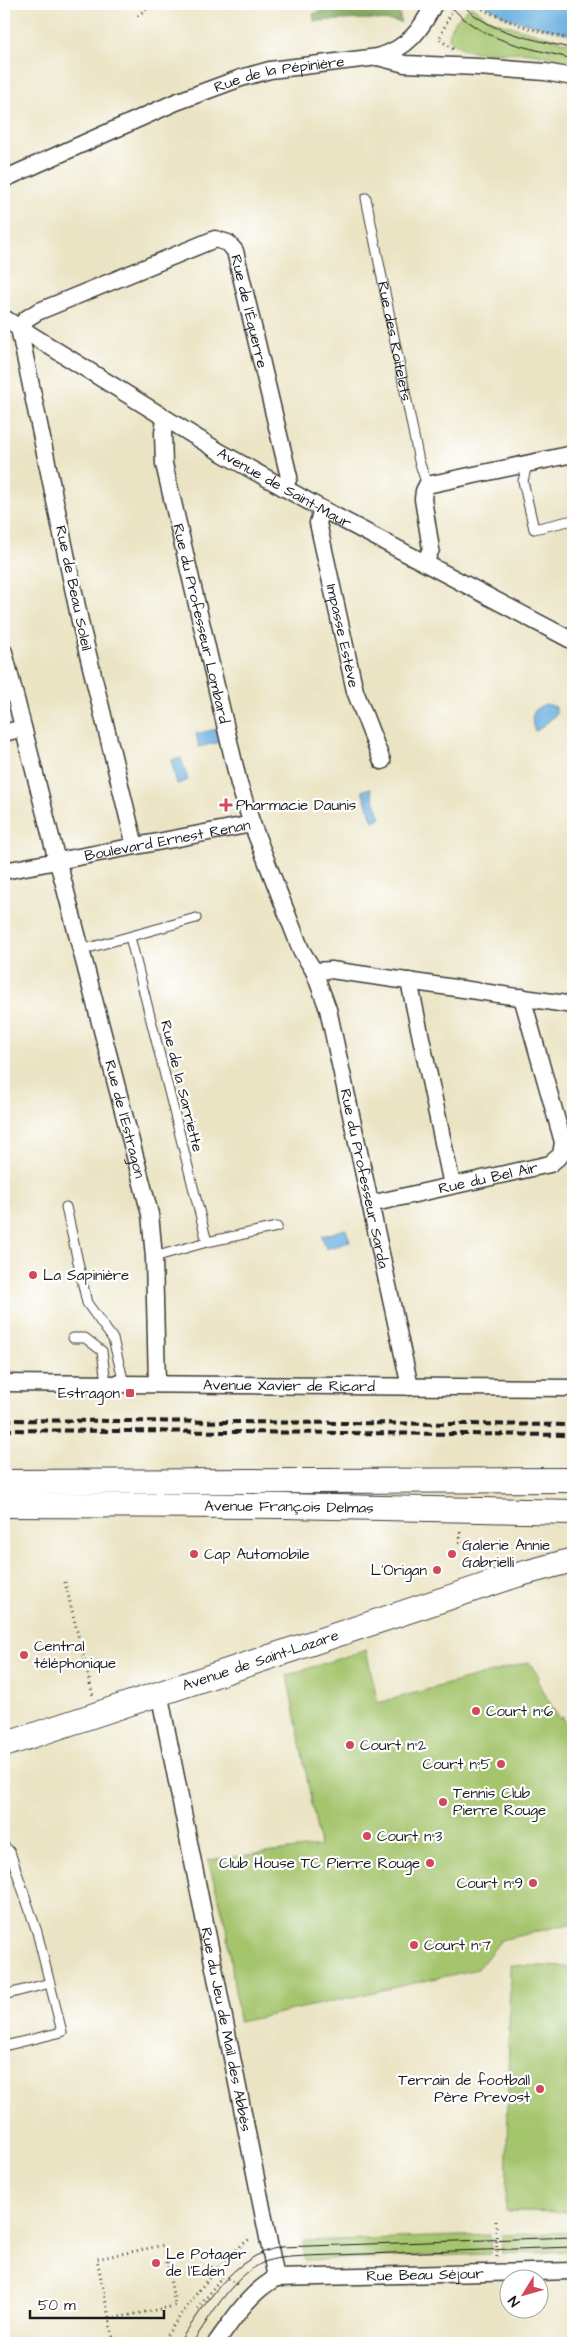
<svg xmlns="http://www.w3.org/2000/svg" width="577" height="2347" font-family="'Architects Daughter',sans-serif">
  <rect width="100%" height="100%" fill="#fff"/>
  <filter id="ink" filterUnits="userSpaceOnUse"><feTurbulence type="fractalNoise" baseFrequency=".02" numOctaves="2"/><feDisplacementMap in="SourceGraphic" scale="10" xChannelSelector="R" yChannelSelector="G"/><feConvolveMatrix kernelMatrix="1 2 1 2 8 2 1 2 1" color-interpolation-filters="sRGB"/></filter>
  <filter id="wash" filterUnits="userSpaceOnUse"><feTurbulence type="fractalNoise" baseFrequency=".0096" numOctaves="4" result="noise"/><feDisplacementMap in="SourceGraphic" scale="20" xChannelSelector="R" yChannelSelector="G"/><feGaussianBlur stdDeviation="1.12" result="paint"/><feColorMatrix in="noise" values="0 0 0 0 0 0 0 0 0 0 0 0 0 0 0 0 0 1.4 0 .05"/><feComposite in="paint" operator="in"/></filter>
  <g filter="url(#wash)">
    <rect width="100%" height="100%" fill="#ebe4c4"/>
    <!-- green -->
    <g fill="#a5c56d" stroke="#607044">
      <path d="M 471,6 L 492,21 L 573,44 L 573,64 C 560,60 545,55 531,53 C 506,50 468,60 449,39 C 449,23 460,16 471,6 Z"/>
      <path d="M 366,1650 L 378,1703 L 529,1662 L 539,1677 L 537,1680 L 559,1719 L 563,1717 L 573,1758 L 573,1923 L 501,1940 L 478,1969 L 239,2022 L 227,1929 L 208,1860 L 320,1846 L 287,1675 Z"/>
      <path d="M 510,1965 L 573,1967 L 573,2212 L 506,2211 Z"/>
      <path d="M 573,2232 L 573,2251 L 502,2254 L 502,2235 Z"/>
      <path d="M 490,2235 L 491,2254 L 304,2260 L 303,2241 Z"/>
    </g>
    <!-- forest -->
    <path fill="#84aa60" stroke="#50633e" d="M 337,4 L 398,4 L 401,22 L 368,19 L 314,21 L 313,14 Z"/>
    <!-- water -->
    <g fill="#69afdf" stroke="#42667e">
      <path d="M 484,4 L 573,4 L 573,35 L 508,18 Z"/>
      <path d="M 546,704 L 556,707 L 556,715 L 538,730 L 535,731 C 529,718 533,707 546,704 Z"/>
      <path d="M 217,729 L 220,742 L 199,747 L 196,734 Z"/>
      <path d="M 181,758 L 188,780 L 177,784 L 171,760 Z"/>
      <path d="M 370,788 L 381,818 L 373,821 L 362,791 Z"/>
      <path d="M 346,1229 L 350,1242 L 326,1249 L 322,1236 Z"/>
    </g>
  </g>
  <g filter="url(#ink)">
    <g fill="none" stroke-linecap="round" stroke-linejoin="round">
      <defs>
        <g id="lane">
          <path id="s1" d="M 366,198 L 419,461 L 427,485"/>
          <path d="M 527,465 L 523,481 L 534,529 L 573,520"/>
          <path d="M 130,937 L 207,1242"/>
          <path d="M 81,950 L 196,918"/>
          <path d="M 66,1207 L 87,1303 L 113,1339 L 124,1383"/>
          <path d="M 154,1257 L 207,1242 L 277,1227"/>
          <path d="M 73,1338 L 85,1338 L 102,1351 L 106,1383"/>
          <path d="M 4,1846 L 10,1852 L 37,1932 L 62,2032 L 4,2046"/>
          <path d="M 4,1995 L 50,1983"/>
        </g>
        <g id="street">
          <path d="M 378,57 C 408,48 421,30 434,4"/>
          <path id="s2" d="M 4,179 L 176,102 L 241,78 L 270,70 L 378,57 L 405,64 L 478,67 L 545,72 L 573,77"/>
          <path id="s3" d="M 4,318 L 220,452 L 322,509 L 573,641"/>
          <path id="s4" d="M 165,420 L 163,433 L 164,464 L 239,784 L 252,824"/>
          <path id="s5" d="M 322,509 L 318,523 L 355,691 L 382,761"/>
          <path d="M 425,563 L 431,549 L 423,499 L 424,491 L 427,485 L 573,454"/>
          <path id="s6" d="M 4,652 L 57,861 L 252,824 L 301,950 L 314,971 L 331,970 L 573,1005"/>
          <path d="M 4,733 L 23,728"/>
          <path id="s7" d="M 135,846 L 81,626 L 19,328 L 26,319 L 37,312 L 215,239 L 228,243 L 235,251 L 289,477 L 284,488"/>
          <path id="s8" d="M 4,871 L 57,861 L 61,873 L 150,1214 L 154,1257 L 157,1384"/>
          <path id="s9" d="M 314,971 L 328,1009 L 410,1387"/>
          <path d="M 409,981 L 452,1185"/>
          <path id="s10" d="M 370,1204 L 550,1164 L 561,1155 L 563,1142 L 522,997"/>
          <path id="s11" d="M 4,1383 L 573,1388"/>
          <path id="s12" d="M 159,1692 L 276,2278"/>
          <path id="s13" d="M 276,2278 L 573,2271"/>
          <path d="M 216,2343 C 234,2318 249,2293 276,2278"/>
        </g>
        <g id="secondary">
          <path d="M 4,1482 L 573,1480"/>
          <path id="s14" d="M 4,1505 L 284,1506 L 573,1512"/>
          <path id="s15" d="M 4,1745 L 517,1575 L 573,1560"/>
        </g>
      </defs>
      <!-- lane casing -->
      <use href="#lane" stroke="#3b3a35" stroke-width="11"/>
      <!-- street casing -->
      <use href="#street" stroke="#3b3a35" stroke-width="19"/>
      <!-- secondary casing -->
      <use href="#secondary" stroke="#3b3a35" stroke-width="26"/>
      <!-- path -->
      <g stroke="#3b3a35" stroke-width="3" stroke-dasharray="1 4" stroke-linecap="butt">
        <path d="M 474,4 C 505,23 538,31 573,40"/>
        <path d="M 138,16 L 151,4"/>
        <path d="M 453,49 L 439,39 L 455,4"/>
        <path d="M 460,1543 L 460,1528"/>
        <path d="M 65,1582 L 93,1696"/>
        <path d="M 496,2221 L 497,2258"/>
        <path d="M 207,2264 L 239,2286"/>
        <path d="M 198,2309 L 223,2275"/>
        <path d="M 110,2319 L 175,2306 L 164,2245 L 97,2259 L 114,2343"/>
        <path d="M 161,2343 C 188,2306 213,2265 251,2238"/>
      </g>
      <!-- lane -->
      <use href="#lane" stroke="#fff" stroke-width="9"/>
      <!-- street -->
      <use href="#street" stroke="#fff" stroke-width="16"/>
      <!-- secondary -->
      <use href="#secondary" stroke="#fff" stroke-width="24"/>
      <!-- tram -->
      <g stroke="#1c1c1c" stroke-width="1">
        <path d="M 449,4 C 480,42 528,47 573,59"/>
        <path d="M 462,4 C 489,34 536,39 573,49"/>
        <path d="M 178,2343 C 207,2304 230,2257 281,2247 L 573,2237"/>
        <path d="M 192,2343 C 212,2315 233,2274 267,2261 C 279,2257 293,2257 306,2256 L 573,2247"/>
      </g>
      <!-- rail -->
      <g stroke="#1c1c1c" stroke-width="4" stroke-dasharray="8 4" stroke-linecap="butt">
        <path d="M 4,1420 L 573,1425"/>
        <path d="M 4,1430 L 573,1435"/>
      </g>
    </g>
  </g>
  <!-- markers -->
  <g fill="#d1495b" stroke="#fff" stroke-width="2">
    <path d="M223.5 797.5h5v5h5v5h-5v5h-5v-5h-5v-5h5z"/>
    <circle cx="33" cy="1275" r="5"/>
    <rect x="125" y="1388" width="10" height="10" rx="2.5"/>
    <circle cx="194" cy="1554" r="5"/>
    <circle cx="452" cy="1554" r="5"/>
    <circle cx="437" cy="1570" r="5"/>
    <circle cx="24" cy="1655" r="5"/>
    <circle cx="476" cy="1711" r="5"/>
    <circle cx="350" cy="1745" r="5"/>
    <circle cx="501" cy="1764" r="5"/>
    <circle cx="443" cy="1802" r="5"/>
    <circle cx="367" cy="1836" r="5"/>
    <circle cx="430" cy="1863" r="5"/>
    <circle cx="533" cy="1883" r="5"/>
    <circle cx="414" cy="1945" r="5"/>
    <circle cx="540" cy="2089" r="5"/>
    <circle cx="156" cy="2263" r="5"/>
  </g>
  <g text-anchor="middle" stroke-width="4.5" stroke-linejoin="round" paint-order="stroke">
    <!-- street labels -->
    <g font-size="15" fill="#1c1c1c" stroke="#fff">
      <text dy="5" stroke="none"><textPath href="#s2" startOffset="296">Rue de la Pépinière</textPath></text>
      <text dy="5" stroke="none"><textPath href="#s7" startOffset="834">Rue de l'Équerre</textPath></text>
      <text dy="5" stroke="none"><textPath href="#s1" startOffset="146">Rue des Roitelets</textPath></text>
      <text dy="5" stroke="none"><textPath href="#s3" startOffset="328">Avenue de Saint-Maur</textPath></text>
      <text transform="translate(74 588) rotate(78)" y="5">Rue de Beau Soleil</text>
      <text dy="5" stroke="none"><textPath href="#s4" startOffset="208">Rue du Professeur Lombard</textPath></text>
      <text dy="5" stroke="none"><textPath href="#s5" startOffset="130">Impasse Estève</textPath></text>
      <text dy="5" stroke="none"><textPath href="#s6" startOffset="328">Boulevard Ernest Renan</textPath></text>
      <text transform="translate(182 1086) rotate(76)" y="5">Rue de la Sarriette</text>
      <text dy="5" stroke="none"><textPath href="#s8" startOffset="321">Rue de l'Estragon</textPath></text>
      <text dy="5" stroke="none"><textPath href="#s10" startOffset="121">Rue du Bel Air</textPath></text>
      <text dy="5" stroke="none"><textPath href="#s9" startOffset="214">Rue du Professeur Sarda</textPath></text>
      <text dy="5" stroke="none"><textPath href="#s11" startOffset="285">Avenue Xavier de Ricard</textPath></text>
      <text dy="5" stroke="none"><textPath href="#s14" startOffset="285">Avenue François Delmas</textPath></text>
      <text dy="5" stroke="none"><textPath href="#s15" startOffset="270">Avenue de Saint-Lazare</textPath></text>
      <text dy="5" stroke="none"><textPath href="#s12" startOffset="344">Rue du Jeu de Mail des Abbés</textPath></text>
      <text dy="5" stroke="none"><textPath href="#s13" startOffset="149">Rue Beau Séjour</textPath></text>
    </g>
    <!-- poi labels -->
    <g font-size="15" fill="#1c1c1c" stroke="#fff" text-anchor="start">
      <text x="236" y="810">Pharmacie Daunis</text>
      <text x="43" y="1280">La Sapinière</text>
      <text x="120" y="1398" text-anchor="end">Estragon</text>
      <text x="462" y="1550">Galerie Annie<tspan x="462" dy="17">Gabrielli</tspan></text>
      <text x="204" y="1559">Cap Automobile</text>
      <text x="427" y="1575" text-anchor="end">L'Origan</text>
      <text x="34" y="1651">Central<tspan x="34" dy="17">téléphonique</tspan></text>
      <text x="486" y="1716">Court n°6</text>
      <text x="360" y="1750">Court n°2</text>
      <text x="491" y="1769" text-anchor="end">Court n°5</text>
      <text x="453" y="1798">Tennis Club<tspan x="453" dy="17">Pierre Rouge</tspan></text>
      <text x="377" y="1841">Court n°3</text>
      <text x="420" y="1868" text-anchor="end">Club House TC Pierre Rouge</text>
      <text x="523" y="1888" text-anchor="end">Court n°9</text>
      <text x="424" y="1950">Court n°7</text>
      <text x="530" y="2085" text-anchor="end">Terrain de football<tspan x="530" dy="17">Père Prevost</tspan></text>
      <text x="166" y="2259">Le Potager<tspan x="166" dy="17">de l'Eden</tspan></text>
    </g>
  </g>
  <!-- margin -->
  <rect width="577" height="2347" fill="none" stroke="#fff" stroke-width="20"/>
  <!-- north arrow -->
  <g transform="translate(524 2294) rotate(233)"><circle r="24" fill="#ffffff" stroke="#a4a4a4"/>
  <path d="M0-4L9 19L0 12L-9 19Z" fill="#d1495b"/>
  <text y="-8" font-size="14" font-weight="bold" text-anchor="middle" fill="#1c1c1c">N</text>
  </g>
  <!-- scale -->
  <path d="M30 2310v8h134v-8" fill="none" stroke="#1c1c1c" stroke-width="2.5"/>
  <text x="38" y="2310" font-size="15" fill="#1c1c1c" stroke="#ffffff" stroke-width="4" paint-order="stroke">50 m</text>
</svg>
